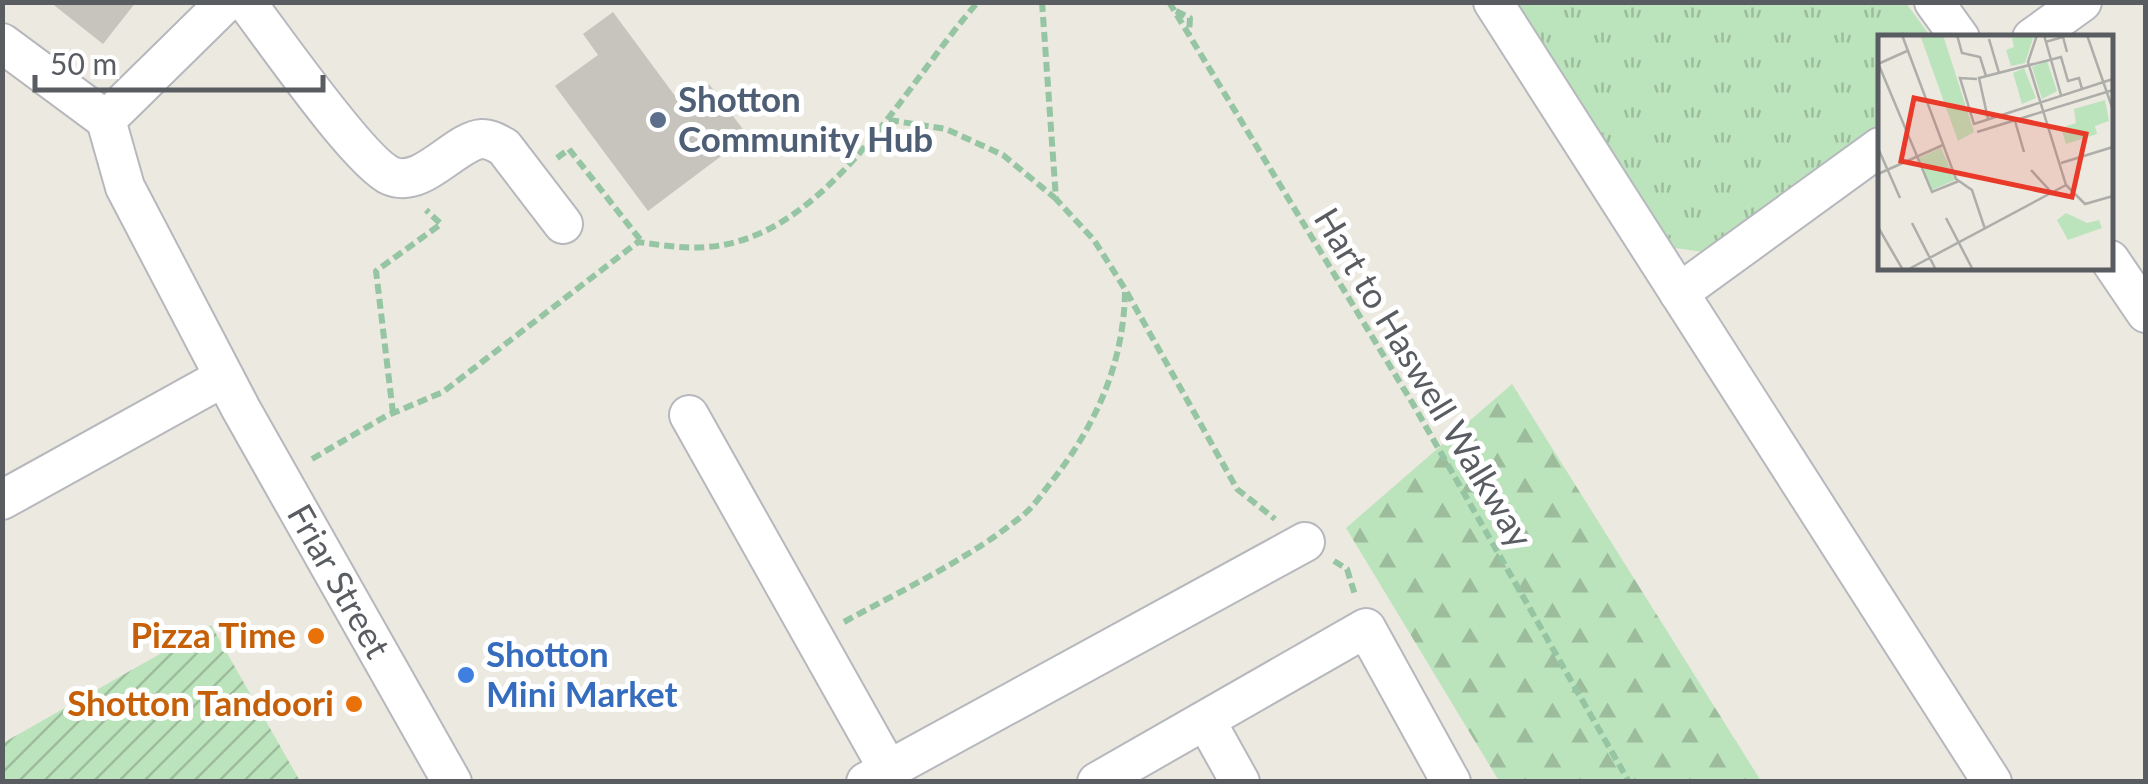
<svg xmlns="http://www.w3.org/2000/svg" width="2148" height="784" font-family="Lato,sans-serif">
  <defs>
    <pattern id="grass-tufts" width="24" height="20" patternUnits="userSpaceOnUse" patternTransform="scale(2.5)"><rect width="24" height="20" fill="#bce4bc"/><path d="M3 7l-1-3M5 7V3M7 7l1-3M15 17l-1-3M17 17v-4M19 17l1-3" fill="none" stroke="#9cbc9c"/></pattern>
    <pattern id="forest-firs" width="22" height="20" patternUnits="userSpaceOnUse" patternTransform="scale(2.5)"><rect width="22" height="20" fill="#bce4bc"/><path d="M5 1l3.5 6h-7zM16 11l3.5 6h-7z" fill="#9cbc9c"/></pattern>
    <pattern id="garden-furrows" width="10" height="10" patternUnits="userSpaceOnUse" patternTransform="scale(2.5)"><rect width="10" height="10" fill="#bce4bc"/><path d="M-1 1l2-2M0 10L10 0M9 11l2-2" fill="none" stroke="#9cbc9c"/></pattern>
  </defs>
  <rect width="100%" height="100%" fill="#ece9e0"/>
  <!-- grass -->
  <path fill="url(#grass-tufts)" d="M 1516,3 L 1906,3 L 1931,37 L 1880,38 L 1880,123 L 1703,252 L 1675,248 Z"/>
  <!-- forest -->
  <path fill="url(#forest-firs)" d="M 1512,384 L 1761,781 L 1499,781 L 1346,528 Z"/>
  <!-- garden -->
  <path fill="url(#garden-furrows)" d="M 211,625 L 300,781 L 3,781 L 3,743 Z"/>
  <!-- building -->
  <g fill="#c7c4bd">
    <path d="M 50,2 L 136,2 L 103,44 Z"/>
    <path d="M 613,12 L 681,104 L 709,84 L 748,136 L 648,211 L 555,86 L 598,55 L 583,34 Z"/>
  </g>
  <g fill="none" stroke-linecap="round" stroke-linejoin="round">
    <defs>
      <g id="minor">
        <path d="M 246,2 C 272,36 360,163 391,176 C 423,189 455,141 482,139 C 490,139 497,143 504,147 L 563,224"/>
        <path d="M 1493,2 L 1992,782"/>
        <path d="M 1934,2 L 1960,38"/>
        <path d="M 2032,38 L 2082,2"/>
        <path d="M 2,43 L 106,120"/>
        <path id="s1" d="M 106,120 L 125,187 L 241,409 L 452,782"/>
        <path d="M 106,120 L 226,2"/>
        <path d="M 2110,260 L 2146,313"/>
        <path d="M 1679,293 L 1880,147"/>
        <path d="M 689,415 L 888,769"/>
        <path d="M 2,500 L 224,377"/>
        <path d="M 1206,721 L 1240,782"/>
        <path d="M 866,782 L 1305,542"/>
        <path d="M 1097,782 L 1366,628 L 1451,782"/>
      </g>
    </defs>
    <!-- minor casing -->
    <use href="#minor" stroke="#b6b8bd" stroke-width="42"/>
    <!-- path -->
    <g stroke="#95c5a2" stroke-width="6" stroke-dasharray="10 5" stroke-linecap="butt">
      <path d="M 1042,2 L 1056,199 L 1094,240 L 1125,289 L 1237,489 L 1275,519"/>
      <path d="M 1169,2 L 1413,404 L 1629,782"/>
      <path d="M 1176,11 L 1190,18 L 1189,34"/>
      <path d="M 889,120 L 946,129 L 1003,155 L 1055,198"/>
      <path d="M 557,158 L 569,149 L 642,242"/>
      <path d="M 393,413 L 376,271 L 441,224 L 426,210"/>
      <path d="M 312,459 L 386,416 L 443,392 L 638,242 C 660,245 684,249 707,247 C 828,238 905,84 978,2"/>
      <path d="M 1334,561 L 1347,569 L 1355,595"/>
      <path d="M 844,622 C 904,589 969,559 1022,516 C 1034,507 1043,492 1052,481 C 1096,425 1124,363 1125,291"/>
    </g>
    <!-- minor -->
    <use href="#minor" stroke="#fff" stroke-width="38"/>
  </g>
  <!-- markers -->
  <circle fill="#5c6f8a" stroke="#fff" stroke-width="4" cx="658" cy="120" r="10"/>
  <g fill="#e8710a" stroke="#fff" stroke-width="4">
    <circle cx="316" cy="636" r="10"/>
    <circle cx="354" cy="704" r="10"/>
  </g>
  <circle fill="#3f7fe0" stroke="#fff" stroke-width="4" cx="466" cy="675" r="10"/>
  <g text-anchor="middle" stroke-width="10" stroke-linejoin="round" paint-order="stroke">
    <!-- service labels -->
    <g font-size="35" font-weight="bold" fill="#4e5e75" stroke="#fff" text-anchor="start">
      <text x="678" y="112">Shotton<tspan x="678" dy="40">Community Hub</tspan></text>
    </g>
    <!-- street labels -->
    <g font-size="35" fill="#595c61" stroke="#fff">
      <text transform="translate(1423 378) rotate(59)" y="12">Hart to Haswell Walkway</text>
      <text dy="12" stroke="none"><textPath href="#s1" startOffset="518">Friar Street</textPath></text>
    </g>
    <!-- food labels -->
    <g font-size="35" font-weight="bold" fill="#c56008" stroke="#fff" text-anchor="end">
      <text x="296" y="648">Pizza Time</text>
      <text x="334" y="716">Shotton Tandoori</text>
    </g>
    <!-- shop labels -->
    <g font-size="35" font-weight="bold" fill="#366cbe" stroke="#fff" text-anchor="start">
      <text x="486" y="667">Shotton<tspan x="486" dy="40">Mini Market</tspan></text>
    </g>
  </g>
  <!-- overview -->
  <g transform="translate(1878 35)">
    <rect width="235" height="235" fill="#ece9e0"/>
    <path d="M 156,0 L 147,28 L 133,31 L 128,15 L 136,12 L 134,3 ZM 169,26 L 179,56 L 164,64 L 154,32 ZM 146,33 L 158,63 L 144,69 L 135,38 ZM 63,113 L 77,145 L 54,155 L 41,123 ZM 188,178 L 209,188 L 221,185 L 224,193 L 190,205 L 179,185 Z" fill="#bce4bc"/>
    <path d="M 42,0 L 65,0 L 96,97 L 80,106 Z" fill="#bce4bc"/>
    <path d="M 227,65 L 231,86 L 217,91 L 219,99 L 188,109 L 183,93 L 198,88 L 196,74 Z" fill="#bce4bc"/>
    <path fill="none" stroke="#adada9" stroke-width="2.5" d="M 24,0 L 78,144 L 94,155 L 107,194M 79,0 L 84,18 L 102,22 L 108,41M 159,0 L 150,27 L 188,150M 166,0 L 183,60M 209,0 L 235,75M 111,4 L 121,38M 167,7 L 185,2 L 189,17M 0,28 L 54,157 L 81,146M 0,29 L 29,16M 99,44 L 82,43 L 96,89 L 235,44M 110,84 L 101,43 L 183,22 L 190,46 L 201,43 L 204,54M 137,86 L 146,117M 99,97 L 235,55M 0,113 L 22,163M 183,128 L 235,112M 153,135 L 175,159M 0,139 L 65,110M 188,150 L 207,169 L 235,161M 68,183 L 95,235M 34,188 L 58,235M 0,192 L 25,235M 29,235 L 188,150"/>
    <path fill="#e83929" fill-opacity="0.15" stroke="#e83929" stroke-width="5" d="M 36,63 L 208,99 L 194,162 L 23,126 Z"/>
    <rect width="235" height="235" fill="none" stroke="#595c61" stroke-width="5"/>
  </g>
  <!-- border -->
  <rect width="2148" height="784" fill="none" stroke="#595c61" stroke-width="10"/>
  <!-- scale -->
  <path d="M35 75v15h288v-15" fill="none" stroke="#595c61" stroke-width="5"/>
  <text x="50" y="75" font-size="30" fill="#595c61" stroke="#ffffff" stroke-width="8" paint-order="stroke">50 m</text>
</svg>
